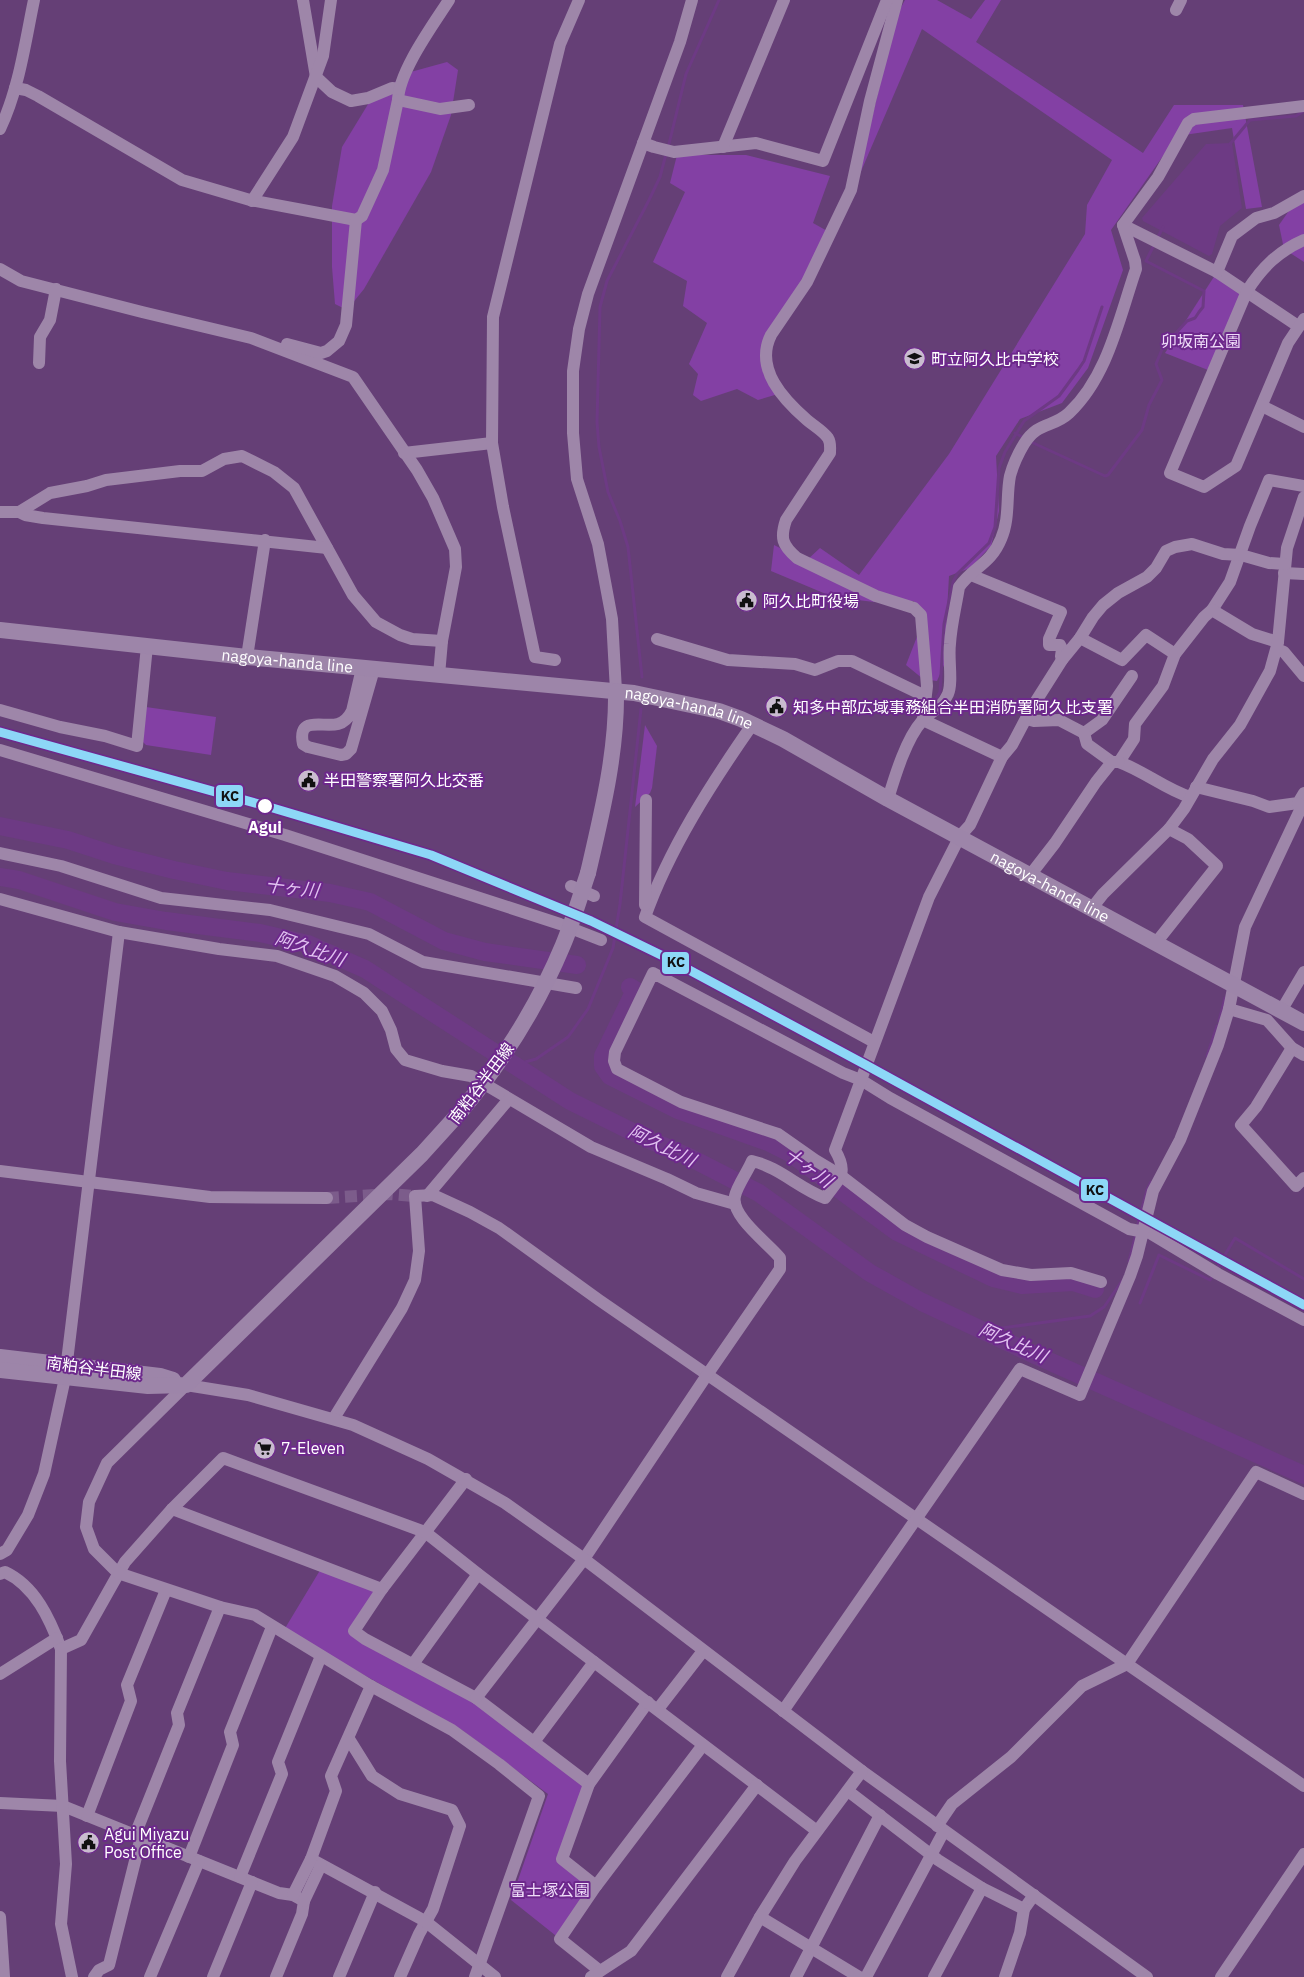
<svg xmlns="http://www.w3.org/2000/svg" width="1304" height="1977" font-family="'IBM Plex Sans','Noto Sans JP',sans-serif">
  <rect width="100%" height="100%" fill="#653f76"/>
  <!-- green -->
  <g fill="#8340a4">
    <path d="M 905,0 L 937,0 L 971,19 L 985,0 L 1001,0 L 976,42 L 1143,153 L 1174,105 L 1243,105 L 1262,207 L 1246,209 L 1232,128 L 1177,136 L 1111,230 L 1123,270 L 1088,368 L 1062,403 L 1020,419 L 996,456 L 999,511 L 991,546 L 970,568 L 949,576 L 944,665 L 937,681 L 923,679 L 906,665 L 920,629 L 914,601 L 874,602 L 833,597 L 771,571 L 774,545 L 806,561 L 820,548 L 859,575 L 949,454 L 1085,234 L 1087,205 L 1112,160 L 922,29 L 856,183 L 897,15 Z"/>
    <path d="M 447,62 L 458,70 L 451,115 L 431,172 L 364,289 L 347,310 L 335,304 L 332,267 L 332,206 L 342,147 L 370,101 L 407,73 Z"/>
    <path d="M 677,155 L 746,155 L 830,176 L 813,223 L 829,232 L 803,282 L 765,341 L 778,394 L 758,400 L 737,389 L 701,401 L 693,395 L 698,374 L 689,364 L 707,323 L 683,306 L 687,281 L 653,262 L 685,192 L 670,183 Z"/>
    <path d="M 1304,201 L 1304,262 L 1284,249 L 1279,225 L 1293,205 Z"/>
    <path d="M 1217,272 L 1247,291 L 1213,372 L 1165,353 Z"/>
    <path d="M 146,707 L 216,717 L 211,755 L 146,745 L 143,742 Z"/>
    <path d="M 645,725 L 657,746 L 652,788 L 650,793 L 635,807 Z"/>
    <path d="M 322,1567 L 382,1589 L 355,1631 L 476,1698 L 589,1784 L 562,1859 L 596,1886 L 560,1939 L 511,1900 L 548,1794 L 462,1730 L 284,1630 Z"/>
  </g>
  <!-- water -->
  <path fill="#6d3a84" d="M 1232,143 L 1242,208 L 1220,226 L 1212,254 L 1209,256 L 1143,221 L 1142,218 L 1206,144 Z"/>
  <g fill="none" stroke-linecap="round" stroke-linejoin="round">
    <!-- stream -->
    <g stroke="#6d3a84" stroke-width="3">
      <path d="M 1230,144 L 1250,120 L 1296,116 L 1304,111"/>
      <path d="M 668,148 L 686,74 L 719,0"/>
      <path d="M 1157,239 L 1163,227"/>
      <path d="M 1015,433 L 1024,438"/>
      <path d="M 1029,441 L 1105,476 L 1108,475 L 1142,430 L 1149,405 L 1162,380 L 1156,364 L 1163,347 L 1187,321 L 1195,318 L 1199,312 L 1203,307 L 1204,291 L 1146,261 L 1154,245"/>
      <path d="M 642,677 L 628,547 L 620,521 L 608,492 L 599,447 L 597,422 L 600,307 L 607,281 L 649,200 L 660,177 L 666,154"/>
      <path d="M 933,704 L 940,692 L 944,624 L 953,582 L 957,574 L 989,543 L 995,527 L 999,468 L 1005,452 L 1024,421 L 1059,396 L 1078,370 L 1084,361 L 1102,307"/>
      <path d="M 1219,1021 L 1225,998"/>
      <path d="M 1207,1056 L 1217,1026"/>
      <path d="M 514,1065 L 536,1059 L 568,1037 L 588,1009 L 613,948 L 620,904 L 641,709"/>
      <path d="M 1137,1227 L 1147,1190 L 1151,1182"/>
      <path d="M 1129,1261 L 1136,1233"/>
      <path d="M 1216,1270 L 1235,1238 L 1304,1279"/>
      <path d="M 1140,1303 L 1159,1255 L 1210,1280 L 1213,1275"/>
      <path d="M 989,1333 L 995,1329 L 1090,1316 L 1104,1307 L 1122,1281"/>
    </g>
    <!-- river -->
    <g stroke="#6d3a84" stroke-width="18">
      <path d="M 0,826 L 68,840 L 114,855 L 174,870 L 227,881 L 330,893 L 370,902 L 444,941 L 485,952 L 577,965"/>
      <path d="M 0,877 L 19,880 L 115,912 L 166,921 L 260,933 L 308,944 L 365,969 L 570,1101 L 647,1139 L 689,1157 L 759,1193 L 870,1273 L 922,1302 L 1024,1350 L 1304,1475"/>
      <path d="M 630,987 L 635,990 L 603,1056 L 603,1066 L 610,1076 L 678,1110 L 768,1142 L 790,1153 L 897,1232 L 993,1278 L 1022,1285 L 1073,1282 L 1095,1289"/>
    </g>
    <!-- minor-tunnel -->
    <path stroke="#7c5c8b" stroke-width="12" stroke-dasharray="12 6" stroke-linecap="butt" d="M 327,1198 L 390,1194 L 415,1196"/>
    <!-- minor -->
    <g stroke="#9e86a9" stroke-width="12">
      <path d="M 303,0 L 316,77 L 332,92 L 351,101 L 368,98 L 392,88 L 399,89"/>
      <path d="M 897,0 L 870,101 L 851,190 L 807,282 L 771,335 C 754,369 784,400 807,420 C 814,426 823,431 828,438 C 831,443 830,447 830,453 L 786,520 C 780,538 782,545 797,558 L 876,596 L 914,608 L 921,615 L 927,686 L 923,720"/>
      <path d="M 1176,10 L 1181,0"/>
      <path d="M 15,88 L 26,90 L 38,96 L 182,180 L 250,200 L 356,220 L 362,216 L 383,170 L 398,100 C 399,71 433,25 449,0"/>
      <path d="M 398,100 L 440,109 L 469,105"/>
      <path d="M 0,129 C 19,89 25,43 34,0"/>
      <path d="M 643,143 L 654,147 L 674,152 L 756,143 L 823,161 L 887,0"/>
      <path d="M 723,147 L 784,0"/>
      <path d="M 252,201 L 293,137 L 323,56 L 331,0"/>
      <path d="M 1123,225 L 1217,272 L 1298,326"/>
      <path d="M 1304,240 C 1279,251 1262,267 1247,291 L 1170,473 L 1204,487 L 1236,466 L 1288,343 L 1304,319"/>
      <path d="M 0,269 L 21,281 L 142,312 L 251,338 L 353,377 L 417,470 L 433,498 L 455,549 L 456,567 L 442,641 L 439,675"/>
      <path d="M 1217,272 L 1232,236 L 1256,218 L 1274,213 L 1304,196"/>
      <path d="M 287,344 L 321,353 L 327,351 L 339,341 L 346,325 L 356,220"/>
      <path d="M 39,363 L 40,337 L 50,320 L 56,289"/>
      <path d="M 1262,406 L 1304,427"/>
      <path d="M 404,453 L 492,443"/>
      <path d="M 0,512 L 19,512 L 50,493 L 87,486 L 106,480 L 180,471 L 202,471 L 224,459 L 242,456 L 274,472 L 294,488 L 353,595 L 376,622 L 400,635 L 412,639 L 442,641"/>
      <path d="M 19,512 L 25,515 L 43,518 L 327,548"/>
      <path d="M 1284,573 L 1304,574"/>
      <path d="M 971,575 L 1061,612 L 1049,639 L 1049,645 L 1060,645 L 1062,649 L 1061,656 L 1062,660"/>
      <path d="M 1212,610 L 1230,582 L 1250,526 L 1269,480 L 1304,486"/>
      <path d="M 1080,638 L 1122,660 L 1146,635 L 1175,654"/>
      <path d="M 657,639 L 728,660 L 795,664 L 815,670 L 838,661 L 852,661 L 925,696"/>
      <path d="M 1277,649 L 1284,652 L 1304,676"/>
      <path d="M 247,657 L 265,540"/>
      <path d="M 555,660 L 535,657 L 503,507 L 492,443 L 493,317 L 560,44 L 579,0"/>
      <path d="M 362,668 L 352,711 C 349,717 345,722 338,724 C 323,728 297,715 303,744 L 308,747 L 341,755 L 346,754 L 351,749 L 374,669"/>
      <path d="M 616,691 L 612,619 L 598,544 L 577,479 L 573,433 L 573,371 L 579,329 L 588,294 L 680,42 L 692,0"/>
      <path d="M 0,710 L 60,727 L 105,736 L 137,746 L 147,646"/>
      <path d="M 1027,719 L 1034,721 L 1059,720 L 1084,733 L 1102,720 L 1132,676"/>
      <path d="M 923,720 L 1002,757"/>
      <path d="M 752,725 C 711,784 669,849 645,917 L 874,1042"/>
      <path d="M 1084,733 L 1087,744 L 1112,762"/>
      <path d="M 0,750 L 285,835 L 560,924 L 601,940"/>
      <path d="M 1196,787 L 1253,801 L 1269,807 L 1298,803 L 1304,793"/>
      <path d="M 1190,797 C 1165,789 1144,771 1119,762 L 1134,739 L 1135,724 L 1163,686 L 1175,654 L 1204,617 L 1212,610 L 1252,634 L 1278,642"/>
      <path d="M 888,799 C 895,776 906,739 922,721 C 932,710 940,711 948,694 C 953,682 948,658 950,644 C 951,625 956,606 959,587 C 973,567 991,564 1001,539 C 1010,519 1006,496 1010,476 C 1013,465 1018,454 1024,444 C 1038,421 1053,428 1069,413 C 1108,376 1119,318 1136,269 L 1135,261 L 1123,225 L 1158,177 L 1188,123 L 1194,119 L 1304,106"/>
      <path d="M 0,853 L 61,866 L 161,898 L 270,910 L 369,934 L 423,962 L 576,988"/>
      <path d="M 1031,874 L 1055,843 L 1096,782 L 1112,762 L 1119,762"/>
      <path d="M 571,886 L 594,896"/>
      <path d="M 0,899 L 119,932 L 219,949 L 277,956 L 335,976 L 364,993 L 382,1011 L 391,1030 L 396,1049 L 405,1060 L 442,1071 L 471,1076 L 591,1147 L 667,1179 L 696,1193 L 735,1204"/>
      <path d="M 645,905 L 646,800"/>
      <path d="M 1092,908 L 1103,894 L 1169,829 L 1184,809 L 1213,759 L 1240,725 L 1270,671 L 1278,642 L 1287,548 L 1304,497"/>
      <path d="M 1155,944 L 1217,866 L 1188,839 L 1169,829"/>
      <path d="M 1229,1009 L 1267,1020 L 1292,1048 L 1304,1055"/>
      <path d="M 1281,1011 L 1304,972"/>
      <path d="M 1292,1048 L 1256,1107 L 1241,1125 L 1296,1186 L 1304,1178"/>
      <path d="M 0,1171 L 210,1197 L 327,1198"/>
      <path d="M 427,1196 L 509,1099"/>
      <path d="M 1101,1282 L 1071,1273 L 1031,1275 L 1002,1270 L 927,1237 L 905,1225 L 840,1175 L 815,1160 L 778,1134 L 681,1102 L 617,1069 L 614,1061 L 615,1052 L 653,973 L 843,1073 L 861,1080 L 890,1098 L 1129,1229 L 1150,1233 L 1218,1274 L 1304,1320"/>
      <path d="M 334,1418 L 402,1308 L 415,1280 L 419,1251 L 415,1196 L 433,1195 L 470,1212 L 499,1228 L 599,1300 L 1304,1786"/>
      <path d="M 466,1479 L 382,1589 L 354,1631 L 365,1639 L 476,1698 L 589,1784"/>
      <path d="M 172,1509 L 382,1589"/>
      <path d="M 0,1554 L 7,1550 L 28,1515 L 44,1474 L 65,1378 L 119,932"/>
      <path d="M 0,1574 L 5,1572 C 35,1586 50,1619 61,1649"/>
      <path d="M 413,1664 L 478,1574"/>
      <path d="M 0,1674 L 57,1638"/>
      <path d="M 476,1698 L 584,1559 L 707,1375 L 780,1269 L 780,1258 C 769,1244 730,1216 735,1196 C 737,1186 748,1171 752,1161 C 779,1167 800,1189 825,1198 C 839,1178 849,1174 835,1150 L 929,897 L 960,836 L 970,825 L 1002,757 L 1012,745 L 1031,709 L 1062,660 L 1080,638 L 1093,617 L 1103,605 L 1118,593 L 1147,577 L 1156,568 L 1166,551 L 1175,547 L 1192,544 L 1223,554 L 1241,555 L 1269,563 L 1285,564"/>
      <path d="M 658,1709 L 703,1651"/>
      <path d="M 783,1711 L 1020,1369 L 1080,1395 L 1130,1276 L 1137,1256 L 1153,1191 L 1180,1140 L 1218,1045 L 1229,1009 L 1245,927 L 1301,808 L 1298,803"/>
      <path d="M 349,1739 L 372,1776 L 400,1794 L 452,1810 L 460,1826 L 433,1909 L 419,1934 L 400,1977"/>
      <path d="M 534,1742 L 594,1662"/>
      <path d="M 848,1791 L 938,1860 L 982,1888 L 1024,1909 L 1034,1895"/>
      <path d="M 0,1803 L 63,1806 L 279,1893 L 293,1895 L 304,1901 L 302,1914 L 276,1977"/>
      <path d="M 87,1816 L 131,1701 L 127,1685 L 166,1590"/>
      <path d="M 937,1826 L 952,1804 L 1011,1757 L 1082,1686 L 1127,1664 L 1256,1472 L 1304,1494"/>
      <path d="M 135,1835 L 179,1725 L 177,1713 L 220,1607"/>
      <path d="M 189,1857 L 233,1745 L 230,1732 L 272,1627"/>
      <path d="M 311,1859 L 425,1921 L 495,1977"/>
      <path d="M 240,1877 L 282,1774 L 278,1762 L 321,1656"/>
      <path d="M 596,1886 L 562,1859 L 589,1784 L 648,1702"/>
      <path d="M 293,1895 L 311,1859 L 336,1791 L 331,1776 L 371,1686"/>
      <path d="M 304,1901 L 321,1865"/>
      <path d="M 0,1917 L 4,1977"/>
      <path d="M 760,1917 L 859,1977"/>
      <path d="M 600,1971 L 560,1939 L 596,1886 L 703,1745"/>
      <path d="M 72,1977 L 61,1924 L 66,1864 L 60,1761 L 61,1649 L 81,1640 L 125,1562 L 172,1509 L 223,1458 L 425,1532 L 478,1574 L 817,1831"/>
      <path d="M 94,1977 L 99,1970 L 109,1965 L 141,1837"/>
      <path d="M 150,1977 L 199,1861"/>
      <path d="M 213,1977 L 252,1882"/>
      <path d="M 339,1977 L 375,1892"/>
      <path d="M 475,1977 L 539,1796 L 499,1764 L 452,1730 L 371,1686 L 255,1615 L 220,1607 L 118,1573 L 94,1549 L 86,1527 L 89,1502 L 107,1463 L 186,1385 L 248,1395 L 353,1425 L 428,1459 L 505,1503 L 584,1559 L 862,1771 L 1147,1977"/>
      <path d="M 591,1977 L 631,1951 L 757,1785"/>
      <path d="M 727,1977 L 760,1917 L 795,1861 L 862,1771"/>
      <path d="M 796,1977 L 880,1815"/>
      <path d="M 866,1977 L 944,1831"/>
      <path d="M 934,1977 L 982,1888"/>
      <path d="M 1005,1977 L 1020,1933 L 1024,1909"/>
      <path d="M 1221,1977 L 1304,1854"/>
    </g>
    <!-- major -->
    <g stroke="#9d85a9" stroke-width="16">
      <path id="s1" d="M 0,630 L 247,657 L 634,693 L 719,711 L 741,719 L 783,739 L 888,799 L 1304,1023"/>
      <path d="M 588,873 C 602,813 617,752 616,691"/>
      <path d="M 0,1357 L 160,1376 L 173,1380"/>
      <path d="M 0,1370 L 148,1386 L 186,1385 L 422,1154 L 461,1111"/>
    </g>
    <!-- major-bridge -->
    <path stroke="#9d85a9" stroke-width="16" d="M 461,1111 C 503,1061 538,1005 563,945 C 573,921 580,897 588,873"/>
    <defs>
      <path id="rail-1" d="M 0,732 L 266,806 L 431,855 L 591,921 L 665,957 L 866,1065 L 1304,1305"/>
    </defs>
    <!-- rail-1 casing -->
    <use href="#rail-1" stroke="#6d288c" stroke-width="12"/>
    <!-- rail-1 -->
    <use href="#rail-1" stroke="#8dd7f7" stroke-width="9"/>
  </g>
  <!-- icons -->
  <defs>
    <symbol id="school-disc" viewBox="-11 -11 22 22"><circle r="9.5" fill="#c9bccf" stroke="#6d288c"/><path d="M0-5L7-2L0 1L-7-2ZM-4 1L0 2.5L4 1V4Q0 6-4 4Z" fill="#111"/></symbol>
    <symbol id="civic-disc" viewBox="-11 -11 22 22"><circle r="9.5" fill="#c9bccf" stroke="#6d288c"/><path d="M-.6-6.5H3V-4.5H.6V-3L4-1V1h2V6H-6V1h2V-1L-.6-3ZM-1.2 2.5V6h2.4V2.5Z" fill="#111"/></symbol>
    <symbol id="supermarket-disc" viewBox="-11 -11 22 22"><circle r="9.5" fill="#c9bccf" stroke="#6d288c"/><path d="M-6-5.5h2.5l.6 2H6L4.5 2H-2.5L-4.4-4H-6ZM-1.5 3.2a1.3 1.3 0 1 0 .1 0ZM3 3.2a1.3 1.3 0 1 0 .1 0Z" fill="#111"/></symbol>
  </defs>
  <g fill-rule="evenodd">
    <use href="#school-disc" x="902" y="346" width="25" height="25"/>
    <use href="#civic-disc" x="734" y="588" width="25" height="25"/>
    <use href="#civic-disc" x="764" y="694" width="25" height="25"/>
    <use href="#civic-disc" x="296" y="768" width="25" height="25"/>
    <use href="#supermarket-disc" x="252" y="1436" width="25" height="25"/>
    <use href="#civic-disc" x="76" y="1830" width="25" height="25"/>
  </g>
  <!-- markers -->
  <circle fill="#fff" stroke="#6d288c" stroke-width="2" cx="265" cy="806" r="8"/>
  <g text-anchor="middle" stroke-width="4" stroke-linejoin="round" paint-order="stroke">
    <!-- park labels -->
    <g font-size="16" fill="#eedbf8" stroke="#6d288c">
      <text x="1201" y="347">卯坂南公園</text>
      <text x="550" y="1896">富士塚公園</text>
    </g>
    <!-- poi labels -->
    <g font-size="16" fill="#fff" stroke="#6d288c" text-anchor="start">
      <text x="931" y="365">町立阿久比中学校</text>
      <text x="763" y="607">阿久比町役場</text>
      <text x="793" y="713">知多中部広域事務組合半田消防署阿久比支署</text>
      <text x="324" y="786">半田警察署阿久比交番</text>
      <text x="281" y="1454">7-Eleven</text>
      <text x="104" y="1840">Agui Miyazu<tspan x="104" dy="18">Post Office</tspan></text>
    </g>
    <!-- street labels -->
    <g font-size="16" fill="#fff" stroke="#6d288c">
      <text dy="6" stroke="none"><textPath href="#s1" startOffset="289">nagoya-handa line</textPath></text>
      <text dy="6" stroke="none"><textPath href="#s1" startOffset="694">nagoya-handa line</textPath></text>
      <text dy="6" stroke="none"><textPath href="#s1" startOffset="1099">nagoya-handa line</textPath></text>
      <text transform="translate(481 1083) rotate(-53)" y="6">南粕谷半田線</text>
      <text transform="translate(94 1368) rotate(7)" y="6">南粕谷半田線</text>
    </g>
    <!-- stop labels -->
    <g font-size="16" font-weight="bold" fill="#fff" stroke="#6d288c">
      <text x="265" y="833">Agui</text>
    </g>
    <!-- water labels -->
    <g font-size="18" font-style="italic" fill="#e2c3f1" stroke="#6d288c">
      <text transform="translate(292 888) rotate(7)" y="6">十ヶ川</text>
      <text transform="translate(310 949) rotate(19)" y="6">阿久比川</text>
      <text transform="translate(662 1146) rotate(26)" y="6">阿久比川</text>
      <text transform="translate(808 1168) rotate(35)" y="6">十ヶ川</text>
      <text transform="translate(1013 1343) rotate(24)" y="6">阿久比川</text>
    </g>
  </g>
  <g stroke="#6d288c" stroke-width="2">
    <rect x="215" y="784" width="29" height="24" rx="5" fill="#8dd7f7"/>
    <rect x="661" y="951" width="29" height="24" rx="5" fill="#8dd7f7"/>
    <rect x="1080" y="1178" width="29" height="24" rx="5" fill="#8dd7f7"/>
  </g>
  <g font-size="14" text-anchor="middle" font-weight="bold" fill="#111">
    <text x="230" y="801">KC</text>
    <text x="676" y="967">KC</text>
    <text x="1095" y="1195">KC</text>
  </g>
</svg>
